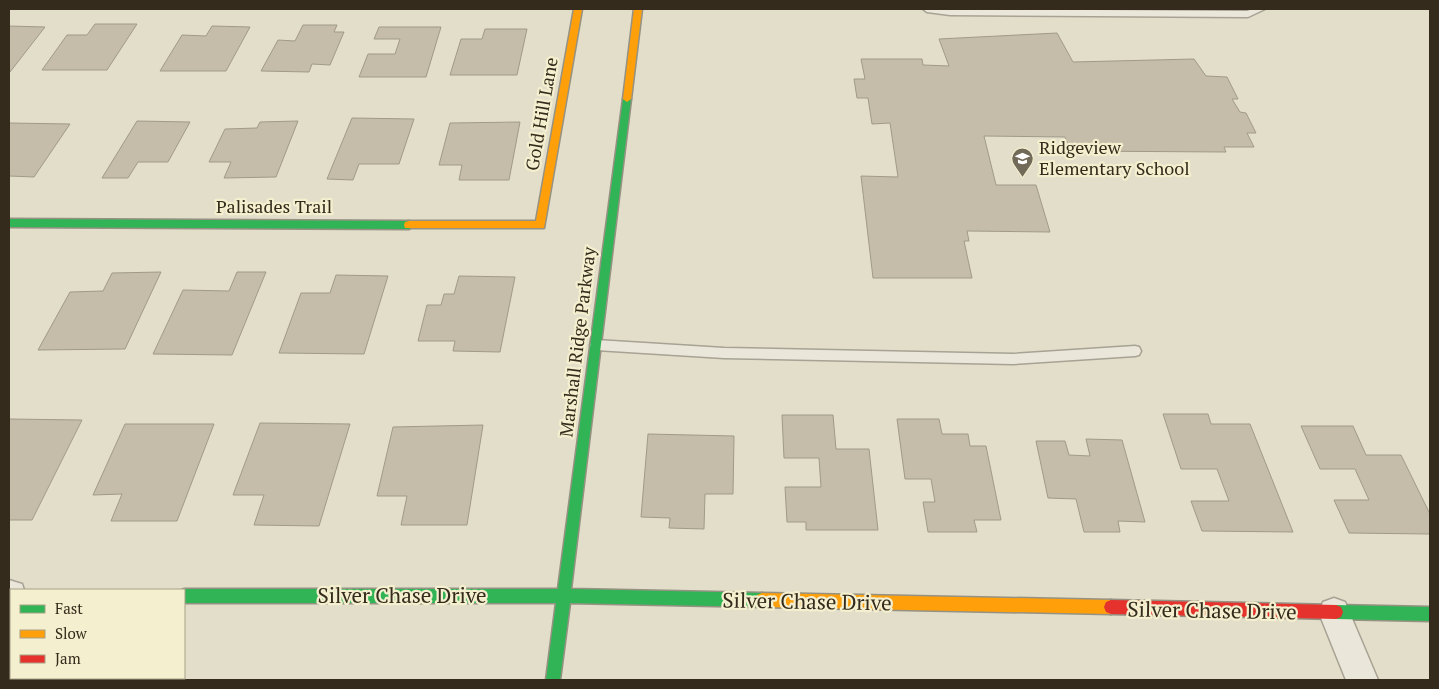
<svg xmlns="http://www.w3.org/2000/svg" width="1439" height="689" font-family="'PT Serif',serif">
  <rect width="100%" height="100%" fill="#e2deca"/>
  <!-- building -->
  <g fill="#c5bdaa" stroke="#a19a89">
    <path d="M 95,24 L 137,24 L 107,70 L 42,70 L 67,35 L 87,35 Z"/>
    <path d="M 303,25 L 337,25 L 334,32 L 344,32 L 330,65 L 312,64 L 309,72 L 261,71 L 278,40 L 295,41 Z"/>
    <path d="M 9,26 L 45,27 L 10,72 L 9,72 Z"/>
    <path d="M 212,26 L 250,27 L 226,71 L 160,71 L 182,35 L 206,36 Z"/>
    <path d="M 379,27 L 441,27 L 426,77 L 359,77 L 368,54 L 395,54 L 400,39 L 374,39 Z"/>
    <path d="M 485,29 L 527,29 L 517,75 L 450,75 L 461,39 L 482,39 Z"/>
    <path d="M 1057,33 L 1073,62 L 1194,59 L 1206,76 L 1227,77 L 1238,99 L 1232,99 L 1240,112 L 1246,113 L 1256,133 L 1247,133 L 1254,147 L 1224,147 L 1226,152 L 1070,151 L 1065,137 L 984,136 L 996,185 L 1036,185 L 1050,232 L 967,231 L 969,241 L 964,241 L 972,278 L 873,278 L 861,176 L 898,177 L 890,123 L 872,124 L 868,98 L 857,98 L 854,79 L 865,79 L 861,59 L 922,59 L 923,65 L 949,66 L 939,39 Z"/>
    <path d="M 352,118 L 414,119 L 399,164 L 359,164 L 353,180 L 327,179 Z"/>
    <path d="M 137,121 L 190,122 L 168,162 L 138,162 L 128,178 L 102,178 Z"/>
    <path d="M 298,121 L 276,177 L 224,178 L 231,162 L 209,162 L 225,129 L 257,128 L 260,122 Z"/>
    <path d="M 520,122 L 509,180 L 459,180 L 462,165 L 439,165 L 450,123 Z"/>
    <path d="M 9,123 L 70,124 L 34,177 L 9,176 Z"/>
    <path d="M 161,272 L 125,349 L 38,350 L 70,292 L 103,291 L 112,273 Z"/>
    <path d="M 237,272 L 266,272 L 232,355 L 153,354 L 183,290 L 229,291 Z"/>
    <path d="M 336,275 L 388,276 L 364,354 L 279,353 L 301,293 L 330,293 Z"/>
    <path d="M 459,276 L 515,277 L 500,352 L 453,351 L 455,341 L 418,341 L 427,305 L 441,305 L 444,294 L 454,294 Z"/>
    <path d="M 1163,414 L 1208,414 L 1211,424 L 1250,424 L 1293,532 L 1202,531 L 1191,501 L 1229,501 L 1217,469 L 1181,469 Z"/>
    <path d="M 782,415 L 833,415 L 836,449 L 869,449 L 878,530 L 806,530 L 806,522 L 787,522 L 785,487 L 821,487 L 819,458 L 784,458 Z"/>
    <path d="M 9,419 L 82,420 L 32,520 L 9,520 Z"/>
    <path d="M 897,419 L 939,419 L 942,434 L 968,434 L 970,446 L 986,446 L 1001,520 L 974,520 L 977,532 L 928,532 L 923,502 L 935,502 L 931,479 L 905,479 Z"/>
    <path d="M 260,423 L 350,424 L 319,526 L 254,525 L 264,495 L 233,495 Z"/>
    <path d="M 125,424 L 214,424 L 177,521 L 111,521 L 122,494 L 93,495 Z"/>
    <path d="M 483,425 L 467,525 L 401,525 L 407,496 L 377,496 L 393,427 Z"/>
    <path d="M 1301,426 L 1353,426 L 1366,455 L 1401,455 L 1430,514 L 1430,534 L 1349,533 L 1334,500 L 1369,500 L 1355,469 L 1320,469 Z"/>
    <path d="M 648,434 L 734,436 L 733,494 L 705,494 L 704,529 L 669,528 L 670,518 L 641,517 Z"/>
    <path d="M 1086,439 L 1122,440 L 1145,522 L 1118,521 L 1120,532 L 1084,532 L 1076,499 L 1048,498 L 1036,441 L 1065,441 L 1069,455 L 1090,456 Z"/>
  </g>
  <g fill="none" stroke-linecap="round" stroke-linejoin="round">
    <defs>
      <g id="lane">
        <path d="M 923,9 L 1247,11 L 1253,9 L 1265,9 L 1248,17 L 950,15 L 927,12 Z"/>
        <path d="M 596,340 L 724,348 L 1013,354 L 1135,346 L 1139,347 L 1141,351 L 1139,355 L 1135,356 L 1013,364 L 724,358 L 596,350 L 592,349 L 590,345 L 592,341 Z"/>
      </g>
      <g id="street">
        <path d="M 9,580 L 22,584 L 24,590 L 11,590 L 11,610 L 9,610 Z"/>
        <path d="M 1334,598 L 1345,602 L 1378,680 L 1346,680 L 1319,613 L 1323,602 Z"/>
      </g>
      <g id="fast">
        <path d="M 627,96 L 631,99 L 571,589 L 762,593 L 767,595 L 769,600 L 767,605 L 762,607 L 570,603 L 560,680 L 546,680 L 556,603 L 184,603 L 184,590 L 182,590 L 184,589 L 558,589 L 623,99 Z"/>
        <path d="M 9,219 L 409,221 L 414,225 L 409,229 L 9,227 Z"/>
        <path d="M 1336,605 L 1430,607 L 1430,621 L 1336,619 L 1331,617 L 1329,612 L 1331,607 Z"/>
      </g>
      <g id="slow">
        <path d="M 574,9 L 582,9 L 544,228 L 405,228 L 404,225 L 405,222 L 409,221 L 536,221 Z"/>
        <path d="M 634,9 L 642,9 L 631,99 L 627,102 L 623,99 Z"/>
        <path d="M 762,593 L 1111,600 L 1116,602 L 1118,607 L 1116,612 L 1111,614 L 762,607 L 757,605 L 755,600 L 757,595 Z"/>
      </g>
      <path id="jam" d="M 1111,600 L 1336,605 L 1341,607 L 1343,612 L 1341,617 L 1336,619 L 1111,614 L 1106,612 L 1104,607 L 1106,602 Z"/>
    </defs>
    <!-- lane casing -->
    <use href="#lane" stroke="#a7a293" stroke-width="3"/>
    <!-- street casing -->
    <use href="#street" stroke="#a7a293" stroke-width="3"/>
    <!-- fast casing -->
    <use href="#fast" stroke="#969283" stroke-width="3"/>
    <!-- slow casing -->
    <use href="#slow" stroke="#969283" stroke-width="3"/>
    <!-- jam casing -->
    <use href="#jam" stroke="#969283" stroke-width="3"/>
    <!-- lane -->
    <use href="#lane" fill="#eae7da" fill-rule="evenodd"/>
    <!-- street -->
    <use href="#street" fill="#eae7da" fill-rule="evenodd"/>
    <!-- fast -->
    <use href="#fast" fill="#30b455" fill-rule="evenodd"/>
    <!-- slow -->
    <use href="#slow" fill="#ff9f0a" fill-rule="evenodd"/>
    <!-- jam -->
    <use href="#jam" fill="#e5322d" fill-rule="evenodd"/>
  </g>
  <!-- icons -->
  <defs>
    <symbol id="school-pin" viewBox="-11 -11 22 30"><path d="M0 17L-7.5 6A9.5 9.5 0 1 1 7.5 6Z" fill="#716a59" stroke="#f4efce"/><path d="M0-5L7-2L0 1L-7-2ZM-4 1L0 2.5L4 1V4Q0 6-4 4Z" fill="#fff"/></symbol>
  </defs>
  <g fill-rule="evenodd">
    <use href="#school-pin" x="1010" y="146" width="25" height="34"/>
  </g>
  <g text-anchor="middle" stroke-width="4.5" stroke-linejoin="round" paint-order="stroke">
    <!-- street labels -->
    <g font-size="18" fill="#342b1c" stroke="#f4efce">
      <text transform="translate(542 114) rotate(-80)" y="6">Gold Hill Lane</text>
      <text x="274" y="213">Palisades Trail</text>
      <text transform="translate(578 342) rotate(-83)" y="6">Marshall Ridge Parkway</text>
    </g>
    <!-- poi labels -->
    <g font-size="18" fill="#342b1c" stroke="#f4efce" text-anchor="start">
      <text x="1039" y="154">Ridgeview<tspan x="1039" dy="21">Elementary School</tspan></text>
    </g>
    <!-- near-street labels -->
    <g font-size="21" fill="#342b1c" stroke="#f4efce">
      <text x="402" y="603">Silver Chase Drive</text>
      <text transform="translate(807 602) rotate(1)" y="7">Silver Chase Drive</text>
      <text transform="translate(1212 611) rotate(1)" y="7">Silver Chase Drive</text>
    </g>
  </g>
  <!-- border -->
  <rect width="1439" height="689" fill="none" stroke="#342b1c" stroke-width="20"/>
  <!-- legend -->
  <rect x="10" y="589" width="175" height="90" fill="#f4efce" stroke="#a7a187"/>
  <rect x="20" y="605" width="25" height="8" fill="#30b455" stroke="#a7a187"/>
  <text x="55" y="614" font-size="15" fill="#342b1c">Fast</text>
  <rect x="20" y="630" width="25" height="8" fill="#ff9f0a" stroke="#a7a187"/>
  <text x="55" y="639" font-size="15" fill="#342b1c">Slow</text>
  <rect x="20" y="655" width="25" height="8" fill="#e5322d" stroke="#a7a187"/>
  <text x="55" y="664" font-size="15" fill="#342b1c">Jam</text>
</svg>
